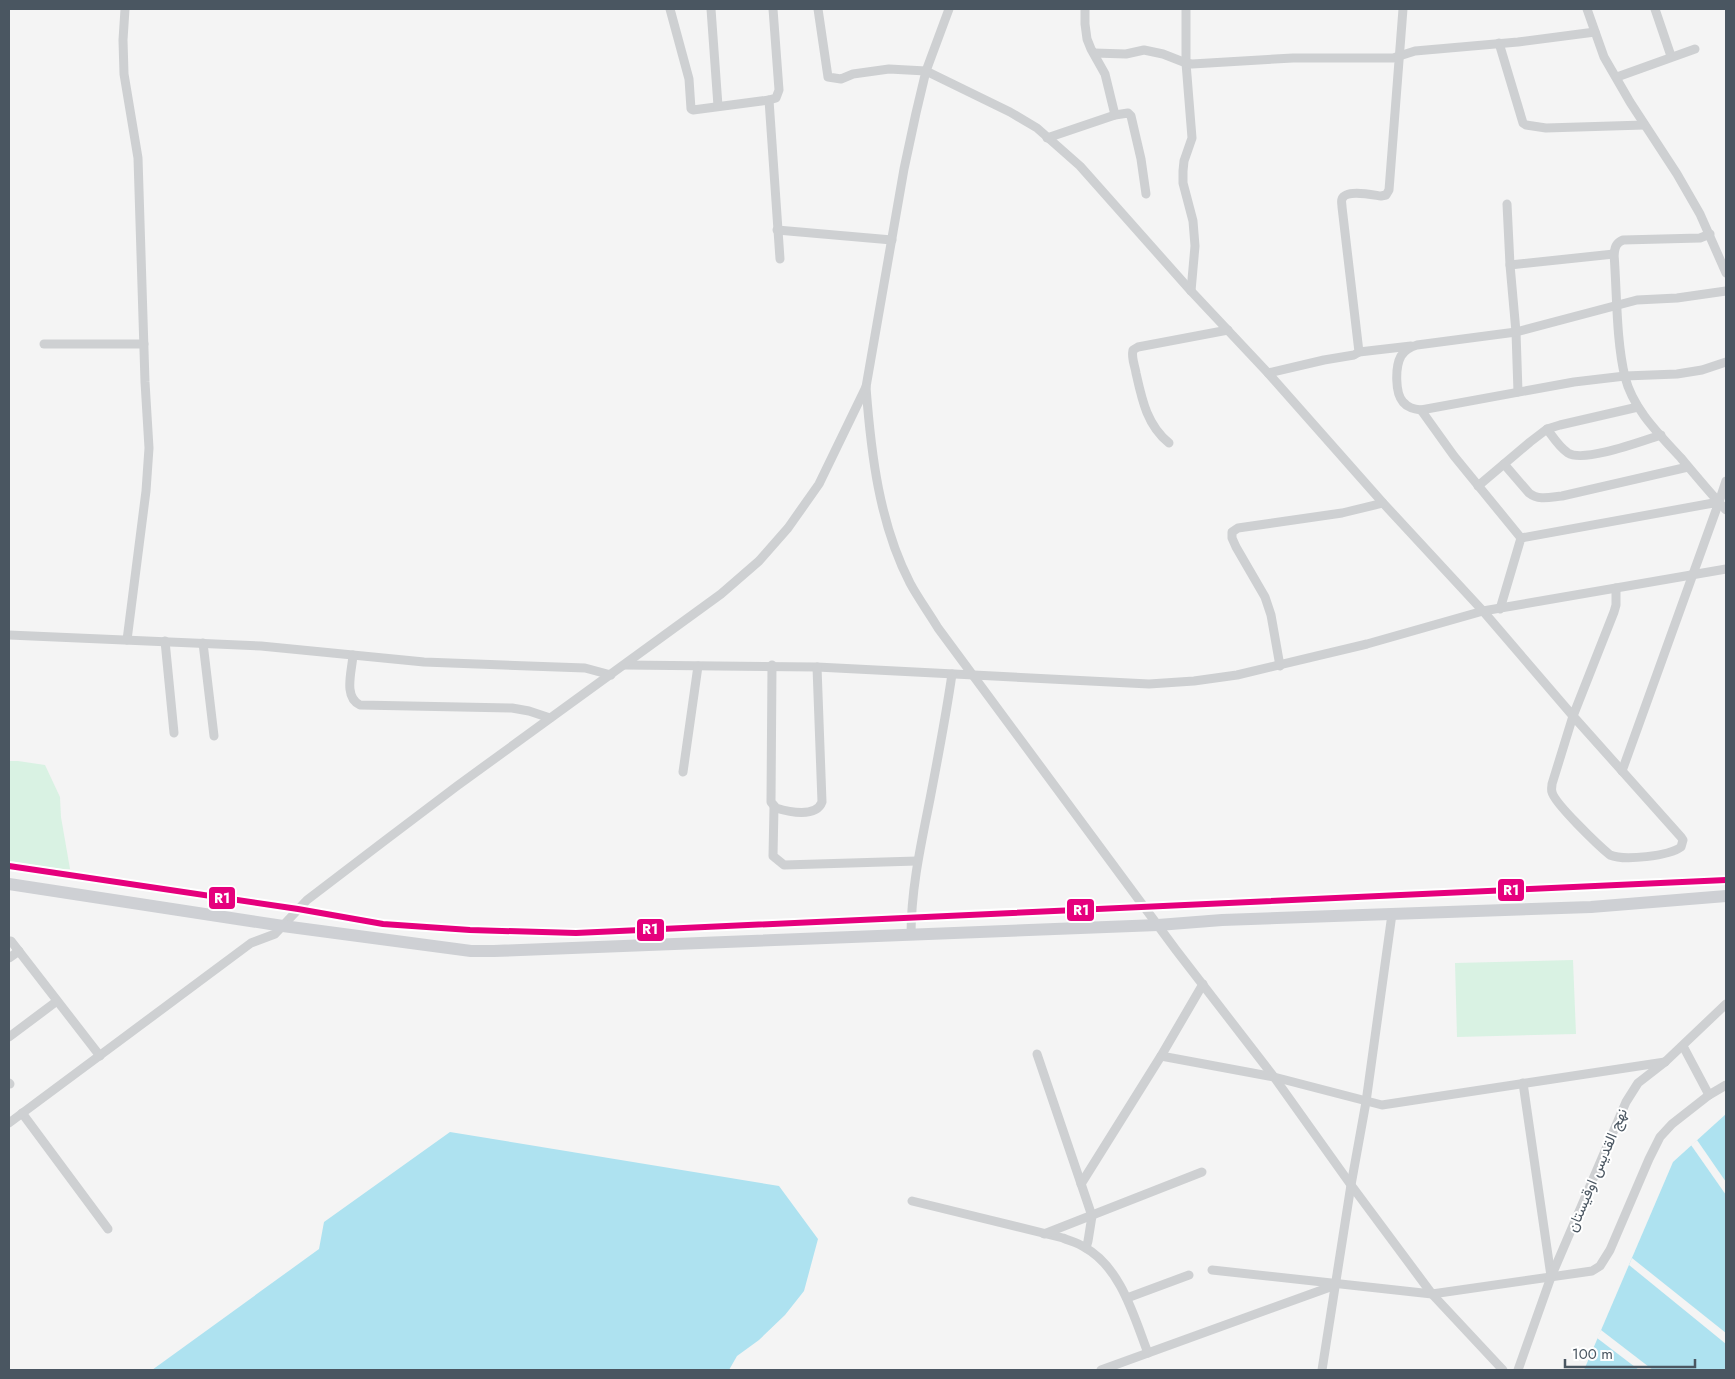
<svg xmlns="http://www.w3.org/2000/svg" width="1735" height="1379" font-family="Jost,Vazirmatn,sans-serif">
  <rect width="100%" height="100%" fill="#f4f4f4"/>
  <!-- green -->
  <g fill="#d9f2e3">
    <path d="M 9,761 L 18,761 L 45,765 L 60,797 L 61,817 L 70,869 L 62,869 L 9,861 Z"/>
    <path d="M 1573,960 L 1576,1034 L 1457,1037 L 1455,963 Z"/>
  </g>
  <!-- water -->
  <g fill="#aee2f0">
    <path d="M 1726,1114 L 1726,1370 L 1584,1370 L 1673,1162 Z"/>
    <path d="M 450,1132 L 779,1186 L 818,1239 L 804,1291 L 785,1315 L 759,1340 L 737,1356 L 729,1370 L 152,1370 L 319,1249 L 324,1222 Z"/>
  </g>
  <!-- pier -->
  <g fill="#f4f4f4">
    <path d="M 1697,1140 L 1726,1182 L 1726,1195 L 1691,1145 Z"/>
    <path d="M 1632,1258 L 1726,1333 L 1726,1344 L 1629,1265 Z"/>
    <path d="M 1601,1330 L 1653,1370 L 1639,1370 L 1597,1338 Z"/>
  </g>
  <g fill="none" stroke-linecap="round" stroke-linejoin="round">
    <!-- street -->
    <g stroke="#ced0d2" stroke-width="9">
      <path d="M 125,9 L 123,40 L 124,74 L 138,158 L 145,382 L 149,448 L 146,491 L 127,640"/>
      <path d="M 670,9 L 689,79 L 691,109 L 693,110 L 769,100 L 776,98 L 779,90 L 773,9"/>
      <path d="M 711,9 L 718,106"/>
      <path d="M 818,9 L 828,77 L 841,79 L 853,74 L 889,69 L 926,71 L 1010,112 L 1037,128 L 1080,166 L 1191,291 L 1268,373 L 1383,503 L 1483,611 L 1573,716 L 1681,837 L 1683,840 L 1681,847 C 1669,856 1624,861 1610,855 C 1599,846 1554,803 1552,792 C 1551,789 1552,787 1552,784 L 1573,716 L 1614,612 L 1616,605 L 1616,588"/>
      <path d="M 949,9 L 926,71 L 916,113 L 904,169 L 866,387 C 871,453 879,523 910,583 C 918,598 929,613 938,628 L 1176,950 L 1274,1077 L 1351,1185 L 1432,1294 L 1503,1370"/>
      <path d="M 1085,9 L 1085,24 L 1087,39 L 1091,49 L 1105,74 L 1115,115"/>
      <path d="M 1186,9 L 1186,63 L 1192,138 L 1184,161 L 1183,171 L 1183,183 L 1193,221 L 1195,246 L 1191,291"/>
      <path d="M 1587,9 L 1604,57 L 1630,102 L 1677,174 L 1700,214 L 1726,273"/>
      <path d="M 1655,9 L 1671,56"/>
      <path d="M 1499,43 L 1523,123 L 1526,125 L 1546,128 L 1644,125"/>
      <path d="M 1094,53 L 1126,54 L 1144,50 L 1163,54 L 1186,63 L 1192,64 L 1293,58 L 1393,58 L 1415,51 L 1518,42 L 1595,32"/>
      <path d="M 1617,77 L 1695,49"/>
      <path d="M 769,100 L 780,259"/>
      <path d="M 1047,138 L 1115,115 L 1128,113 L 1131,116 L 1141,159 L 1146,194"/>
      <path d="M 1507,204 L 1510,265 L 1614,254"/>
      <path d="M 777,230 L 892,240"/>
      <path d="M 1710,234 L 1700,238 L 1623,240 C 1616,243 1615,247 1614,254 C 1617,292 1616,340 1625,377 C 1633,409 1659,434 1681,458 C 1696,476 1710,493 1726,510"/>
      <path d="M 1510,265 L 1516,332 L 1518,392"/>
      <path d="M 1726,291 L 1677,298 L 1637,300 L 1516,332 L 1417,345 C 1410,347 1405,350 1401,356 C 1395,367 1395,393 1403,402 C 1408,408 1414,409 1421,410 L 1574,382 L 1625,376 L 1677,374 L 1702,370 L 1726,362"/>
      <path d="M 44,344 L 144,344"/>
      <path d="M 1359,352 L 1411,346"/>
      <path d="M 1268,373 L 1324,360 L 1354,355 L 1359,352 L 1342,207 C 1342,204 1341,201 1342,199 C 1346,189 1373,195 1381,196 L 1386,195 L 1389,190 L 1403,9"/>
      <path d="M 1421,410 L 1454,456 L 1521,538"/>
      <path d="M 1547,429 C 1553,437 1559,447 1568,453 C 1584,463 1642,441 1661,435"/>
      <path d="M 1169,443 C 1147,425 1142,400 1136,373 C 1135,366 1131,358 1133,350 L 1138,347 L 1228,330"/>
      <path d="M 1504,464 L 1529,493 C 1539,501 1551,497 1562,496 L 1688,467"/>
      <path d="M 1478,486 L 1530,442 L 1547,429 L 1560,425 L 1638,407"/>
      <path d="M 1719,502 L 1726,481"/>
      <path d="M 1500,609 L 1521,538 L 1719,502 L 1622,771"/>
      <path d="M 9,635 L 261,646 L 424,662 L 585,668 L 611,675"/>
      <path d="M 165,641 L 174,733"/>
      <path d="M 203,643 L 214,736"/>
      <path d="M 353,655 C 352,671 343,697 360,705 L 512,708 L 529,711 L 550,718"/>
      <path d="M 625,665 L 817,667 L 1149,684 L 1194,681 L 1237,675 L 1367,644 L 1483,611 L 1726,569"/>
      <path d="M 772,665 L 771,802 L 776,808 C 789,812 816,818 822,802 L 817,667"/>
      <path d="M 1280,666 L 1271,615 L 1265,597 L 1236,547 L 1232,538 L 1232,532 L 1238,528 L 1342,513 L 1383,503"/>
      <path d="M 683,772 L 698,666"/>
      <path d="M 774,807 L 773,856 L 784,865 L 917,861"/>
      <path d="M 911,935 C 911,889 921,844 930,799 C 938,757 946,716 952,674"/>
      <path d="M 9,941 L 11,941 L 100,1056"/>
      <path d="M 9,958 L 19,951"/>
      <path d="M 9,1037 L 57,1001"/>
      <path d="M 1683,1046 L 1709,1095"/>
      <path d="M 1037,1054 L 1092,1216 L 1088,1241 L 1086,1248"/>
      <path d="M 1161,1056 L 1274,1077 L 1382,1105 L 1665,1062"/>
      <path d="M 9,1083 L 10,1084"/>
      <path d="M 1523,1083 L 1551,1276"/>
      <path d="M 22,1113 L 108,1229"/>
      <path d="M 9,1123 L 251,943 L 275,934 L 307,900 L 383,842 L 457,786 L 721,594 L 759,561 L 788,528 L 819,484 L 866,387"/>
      <path d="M 1081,1184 L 1161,1056 L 1203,984"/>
      <path d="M 912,1201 L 1063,1238 C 1070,1241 1078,1243 1084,1247 C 1121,1267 1134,1317 1148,1353"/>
      <path d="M 1044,1234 L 1202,1172"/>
      <path d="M 1212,1270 L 1432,1294 L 1592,1271 L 1600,1266 L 1610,1250 L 1649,1159 L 1660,1137 L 1672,1124 L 1709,1095 L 1726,1085"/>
      <path d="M 1127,1298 L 1189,1275"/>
      <path d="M 1101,1370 L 1333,1286"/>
      <path d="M 1322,1370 L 1351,1185 L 1366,1102 L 1392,914"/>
      <path d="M 1518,1370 L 1551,1277 L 1626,1102 L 1638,1083 L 1665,1062 L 1726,1004"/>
    </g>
    <!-- secondary -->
    <path stroke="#ced0d4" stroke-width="12" d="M 9,884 L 283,926 L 471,951 L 494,951 L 1158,925 L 1222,920 L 1591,907 L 1726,896"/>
    <defs>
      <path id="rail-1" d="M 9,866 L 298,909 L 383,924 L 470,930 L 576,933 L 1726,880"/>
    </defs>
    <!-- rail-1 casing -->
    <use href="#rail-1" stroke="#fff" stroke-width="10"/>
    <!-- rail-1 -->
    <use href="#rail-1" stroke="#e5007d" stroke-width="6"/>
  </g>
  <g text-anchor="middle" stroke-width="4" stroke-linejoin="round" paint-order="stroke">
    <!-- street labels -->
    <g font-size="15" fill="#4a5661" stroke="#fff">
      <text transform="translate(1597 1170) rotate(-67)" y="5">نهج القديس اوقيستان</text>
    </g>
  </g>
  <g stroke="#fff" stroke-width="2">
    <rect x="1497" y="878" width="28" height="24" rx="5" fill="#e5007d"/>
    <rect x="208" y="886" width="28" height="24" rx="5" fill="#e5007d"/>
    <rect x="1066" y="898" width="29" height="24" rx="5" fill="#e5007d"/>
    <rect x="636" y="918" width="29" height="24" rx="5" fill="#e5007d"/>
  </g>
  <g font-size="14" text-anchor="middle" font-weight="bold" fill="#fff">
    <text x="1511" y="895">R1</text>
    <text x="222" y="903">R1</text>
    <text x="1081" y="915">R1</text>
    <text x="650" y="934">R1</text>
  </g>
  <!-- border -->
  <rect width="1735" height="1379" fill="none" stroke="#4a5661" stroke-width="20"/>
  <!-- scale -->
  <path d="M1565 1359v8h130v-8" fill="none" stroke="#4a5661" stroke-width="2.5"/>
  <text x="1572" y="1359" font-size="15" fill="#4a5661" stroke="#ffffff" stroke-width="4" paint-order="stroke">100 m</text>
</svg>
